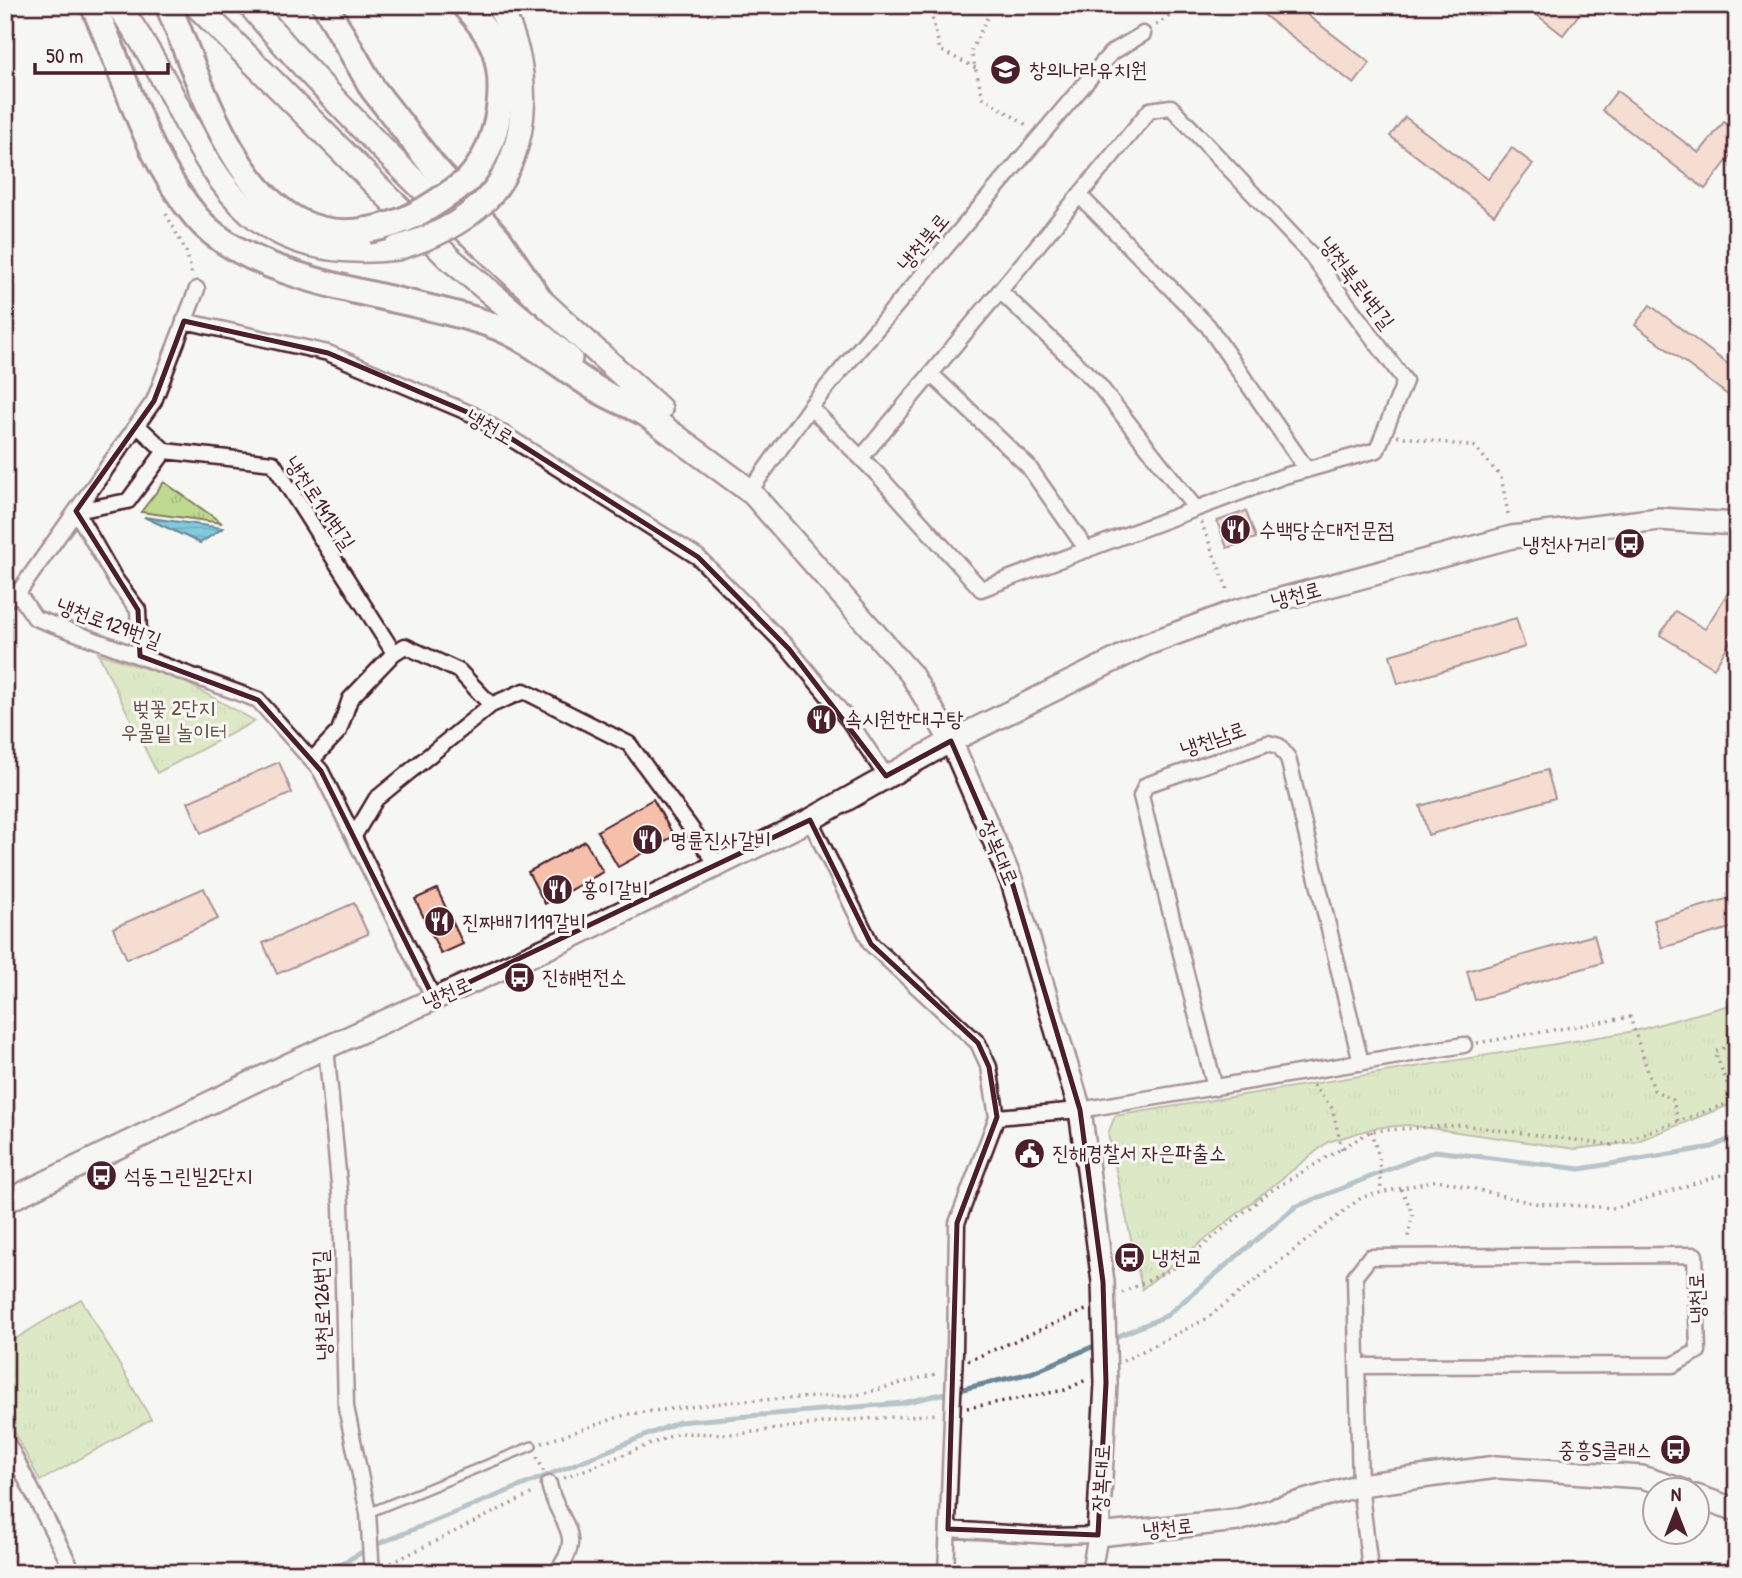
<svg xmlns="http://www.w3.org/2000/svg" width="1742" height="1578" font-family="'Patrick Hand','Poor Story',sans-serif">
<defs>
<pattern id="park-tufts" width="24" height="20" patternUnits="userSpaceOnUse" patternTransform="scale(1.75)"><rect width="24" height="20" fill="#bfd990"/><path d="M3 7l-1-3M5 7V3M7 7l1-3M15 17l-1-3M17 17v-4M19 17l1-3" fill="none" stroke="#a6ba7c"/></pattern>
<pattern id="water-rules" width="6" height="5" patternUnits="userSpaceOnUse" patternTransform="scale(1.75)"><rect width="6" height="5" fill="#80cbdf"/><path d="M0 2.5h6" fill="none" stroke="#70aec0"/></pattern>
</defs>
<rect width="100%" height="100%" fill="#f6f6f2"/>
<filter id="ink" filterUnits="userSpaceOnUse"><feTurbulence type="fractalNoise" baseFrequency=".0143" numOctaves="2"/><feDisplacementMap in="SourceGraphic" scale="14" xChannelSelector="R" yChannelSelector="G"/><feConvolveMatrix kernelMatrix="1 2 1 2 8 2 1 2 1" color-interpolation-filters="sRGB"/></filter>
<g filter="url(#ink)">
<path fill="url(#park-tufts)" stroke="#847c5e" stroke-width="2" d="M164 482 222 523 141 512Z
M98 653 181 680 255 721 157 773Z
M1737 1003V1102L1635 1142 1575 1149 1408 1125 1374 1128 1328 1142 1142 1289 1108 1134 1115 1116 1635 1031Z
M81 1299 151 1419 40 1481 5 1414V1345Z"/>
<path fill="url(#water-rules)" stroke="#6a8697" stroke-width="2" d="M144 517 223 528 200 543Z"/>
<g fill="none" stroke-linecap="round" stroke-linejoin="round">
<path stroke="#6a8697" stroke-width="5" d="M1111 1339 1166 1316 1295 1207 1435 1151 1580 1169 1712 1147 1737 1136
M325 1573 375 1545 679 1422 903 1403 1031 1373 1099 1344"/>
</g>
<path fill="#f6bfaa" stroke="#4a1f2b" stroke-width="2" d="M1251 5H1294L1370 63 1354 84Z
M1524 5H1586L1563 35Z
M1617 91 1699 153 1724 122 1737 132V148L1705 189 1602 110Z
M1405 117 1488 179 1512 148 1533 164 1494 215 1390 136Z
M1650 305 1733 368 1737 362V402L1635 325Z
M1246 511 1256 538 1227 548 1217 521Z
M1731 588 1737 592V631L1714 668 1660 635 1675 611 1705 629Z
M1516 618 1525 647 1398 684 1390 655Z
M279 762 292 793 201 833 188 802Z
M1547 770 1555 798 1428 835 1420 806Z
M653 799 674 836 618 867 597 831Z
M585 841 603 872 545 904 528 872Z
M204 888 218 919 127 959 113 928Z
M437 889 463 944 441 954 415 899Z
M1737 896V926L1662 948 1654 920Z
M354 903 368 934 277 974 263 943Z
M1594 935 1602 963 1475 1000 1467 971Z"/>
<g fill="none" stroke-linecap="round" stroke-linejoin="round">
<defs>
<path id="service" d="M368 1513 532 1446"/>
<path id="minor" d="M1079 195 1208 326 1307 470
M1000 291 1098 384 1196 509
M184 321 328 353 474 415 698 557 789 649 849 721 886 776
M931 374 1028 466 1087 550
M810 407 878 475 981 589 1284 476 1377 450 1405 381 1311 255 1171 107 1150 110 861 458
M137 425 165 451
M165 451 273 463 394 653
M750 491 810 407 1111 53 1143 34
M18 593 35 618 258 700 321 771 434 999
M5 600 18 593 154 401 197 289
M140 656 138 610 115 579 76 511 128 501 165 451
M312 760 339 731 350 699 394 653 405 646 459 671 491 705
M810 820 871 944 978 1043 989 1067 997 1117
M354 836 376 799 491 705 524 691 629 744 718 865
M326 1047 341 1204 346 1407 368 1513 372 1573
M1215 1088 1141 796 1146 785 1268 743 1279 746 1288 758 1361 1063
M955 1352 957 1223 997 1117 1080 1110 1464 1045
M1357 1366 1673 1365 1698 1351 1695 1255 1370 1257 1355 1276 1360 1485 1370 1569 1368 1573
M5 1438 74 1573
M549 1484C557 1524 588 1532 556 1573
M948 1529 1050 1536 1098 1535
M946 1573 952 1418"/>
<path id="tertiary" d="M1091 1573 1098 1535"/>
<path id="secondary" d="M750 491 911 674 951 741 1012 882 1080 1110 1103 1282
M5 1202 294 1062 563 941 810 820 951 741 1145 645 1236 611 1512 537 1659 519 1737 524
M1106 1383 1098 1535 1238 1520 1360 1485 1497 1467 1642 1477 1682 1490
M1696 1496 1737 1510"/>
<path id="primary" d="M117 5C206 120 207 270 397 248
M196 5 449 258 570 359
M250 5C373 151 519 281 660 409
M486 200C534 150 531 60 498 5
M629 402 750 491"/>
<path id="trunk" d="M93 5C127 77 144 156 197 218 256 286 408 295 492 325 531 339 564 370 600 391 614 399 629 405 643 412
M168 5C205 90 246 253 368 230
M325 5 373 89 433 166 498 238 540 300
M464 5C476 18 489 33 495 51 508 92 497 150 467 181"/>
</defs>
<use href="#service" stroke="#4a1f2b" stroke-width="12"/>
<use href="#minor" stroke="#4a1f2b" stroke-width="19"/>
<use href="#tertiary" stroke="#4a1f2b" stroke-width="23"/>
<use href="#secondary" stroke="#4a1f2b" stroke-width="26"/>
<use href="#primary" stroke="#4a1f2b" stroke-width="28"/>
<use href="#trunk" stroke="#4a1f2b" stroke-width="30"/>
<path stroke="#4a1f2b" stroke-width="3.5" stroke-dasharray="2 5" stroke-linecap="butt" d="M67 5 73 15
M929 5 940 50 976 68
M993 5 971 52 983 97 1028 126
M1156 25 1186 5
M166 214 186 251 192 274
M1397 436 1475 447 1501 477 1509 518
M1201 522 1229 593
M1737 1042 1715 1052 1737 1109
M1477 1043 1630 1017 1654 1090 1673 1100 1678 1121
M1313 1085 1332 1108 1342 1149
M1371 1131 1379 1157 1381 1193
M1401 1189 1413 1213 1407 1241
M1122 1293 1178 1266 1269 1192 1371 1131 1462 1125 1612 1145 1737 1100
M968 1361 1086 1310
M1123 1361 1206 1319 1362 1197 1438 1180 1532 1203 1616 1208 1737 1170
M967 1408 1065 1390 1088 1379
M542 1443 628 1414 739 1401 857 1395 939 1373
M537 1457 544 1472
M564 1478 679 1433 739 1434 837 1421 939 1414
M385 1566 535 1492"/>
<use href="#service" stroke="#f6f6f2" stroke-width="7"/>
<use href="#minor" stroke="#f6f6f2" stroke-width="14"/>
<use href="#tertiary" stroke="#f6f6f2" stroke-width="18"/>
<use href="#secondary" stroke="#f6f6f2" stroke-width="21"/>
<use href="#primary" stroke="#f6f6f2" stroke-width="23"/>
<use href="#trunk" stroke="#f6f6f2" stroke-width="24"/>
<defs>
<path id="minor-bridge" d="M952 1418 955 1352"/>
<path id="secondary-bridge" d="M1103 1282 1106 1383"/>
<path id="primary-bridge" d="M397 248C431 238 460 225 486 200"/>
<path id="trunk-bridge" d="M368 230C410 223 433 205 467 181"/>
</defs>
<use href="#minor-bridge" stroke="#4a1f2b" stroke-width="19" stroke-linecap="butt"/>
<use href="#secondary-bridge" stroke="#4a1f2b" stroke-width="26" stroke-linecap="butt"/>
<use href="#primary-bridge" stroke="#4a1f2b" stroke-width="28" stroke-linecap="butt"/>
<use href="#trunk-bridge" stroke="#4a1f2b" stroke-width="30" stroke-linecap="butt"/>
<use href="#minor-bridge" stroke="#f6f6f2" stroke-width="14"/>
<use href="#secondary-bridge" stroke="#f6f6f2" stroke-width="21"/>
<use href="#primary-bridge" stroke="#f6f6f2" stroke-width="23"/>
<use href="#trunk-bridge" stroke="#f6f6f2" stroke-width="24"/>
</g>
</g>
<path d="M0 0H1742V1578H0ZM184 321 328 353 474 415 698 557 789 649 886 776 951 741 1012 882 1080 1110 1103 1282 1106 1383 1098 1535 948 1529 957 1223 997 1117 989 1067 978 1043 871 944 810 820 434 999 321 771 258 700 140 656 138 610 76 511 154 401Z" fill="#f6f6f2" fill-opacity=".55" fill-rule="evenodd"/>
<path fill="none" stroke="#4a1f2b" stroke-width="5" stroke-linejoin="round" d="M184 321 328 353 474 415 698 557 789 649 886 776 951 741 1012 882 1080 1110 1103 1282 1106 1383 1098 1535 948 1529 957 1223 997 1117 989 1067 978 1043 871 944 810 820 434 999 321 771 258 700 140 656 138 610 76 511 154 401Z"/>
<defs>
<symbol id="school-disc" viewBox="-11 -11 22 22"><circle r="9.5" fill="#4a1f2b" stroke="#f6f6f2"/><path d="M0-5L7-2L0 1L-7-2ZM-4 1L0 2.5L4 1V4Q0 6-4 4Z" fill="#fff"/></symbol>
<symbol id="restaurant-disc" viewBox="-11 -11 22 22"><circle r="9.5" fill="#4a1f2b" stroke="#f6f6f2"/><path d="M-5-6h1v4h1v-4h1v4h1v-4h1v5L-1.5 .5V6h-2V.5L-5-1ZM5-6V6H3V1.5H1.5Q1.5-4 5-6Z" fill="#fff"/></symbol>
<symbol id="bus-disc" viewBox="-11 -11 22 22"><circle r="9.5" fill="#4a1f2b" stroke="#f6f6f2"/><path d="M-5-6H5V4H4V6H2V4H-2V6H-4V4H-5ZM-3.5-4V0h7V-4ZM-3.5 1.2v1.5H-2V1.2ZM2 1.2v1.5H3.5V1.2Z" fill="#fff"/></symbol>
<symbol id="civic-disc" viewBox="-11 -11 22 22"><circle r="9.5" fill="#4a1f2b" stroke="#f6f6f2"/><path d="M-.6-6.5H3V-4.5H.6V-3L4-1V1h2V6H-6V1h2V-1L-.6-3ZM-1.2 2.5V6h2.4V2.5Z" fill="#fff"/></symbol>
</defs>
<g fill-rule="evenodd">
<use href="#school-disc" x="988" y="52" width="35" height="35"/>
<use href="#restaurant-disc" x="1218" y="512" width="35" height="35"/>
<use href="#bus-disc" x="1612" y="526" width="35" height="35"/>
<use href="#restaurant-disc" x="804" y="702" width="35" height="35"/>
<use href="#restaurant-disc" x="630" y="822" width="35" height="35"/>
<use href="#restaurant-disc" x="540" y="872" width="35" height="35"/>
<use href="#restaurant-disc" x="422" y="904" width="35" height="35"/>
<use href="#bus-disc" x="502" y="960" width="35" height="35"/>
<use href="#civic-disc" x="1012" y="1136" width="35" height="35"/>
<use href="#bus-disc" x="84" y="1158" width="35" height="35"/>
<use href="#bus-disc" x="1112" y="1240" width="35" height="35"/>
<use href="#bus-disc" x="1658" y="1432" width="35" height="35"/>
</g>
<g text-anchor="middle" stroke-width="6" stroke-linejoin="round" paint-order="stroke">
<g font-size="21" fill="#4a1f2b" stroke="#f6f6f2" text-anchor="start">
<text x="1029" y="77">창의나라유치원</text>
<text x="1259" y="537">수백당순대전문점</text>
<text x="1607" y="551" text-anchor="end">냉천사거리</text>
<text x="845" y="726">속시원한대구탕</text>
<text x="670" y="847">명륜진사갈비</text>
<text x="581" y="896">홍이갈비</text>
<text x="462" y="929">진짜배기119갈비</text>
<text x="542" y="984">진해변전소</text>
<text x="1052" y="1160">진해경찰서 자은파출소</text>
<text x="124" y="1183">석동그린빌2단지</text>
<text x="1152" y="1264">냉천교</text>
<text x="1652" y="1457" text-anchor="end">중흥S클래스</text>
</g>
<g font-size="21" fill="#4a1f2b" stroke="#f6f6f2">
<text transform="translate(923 242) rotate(-50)" y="7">냉천북로</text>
<text transform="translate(1357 283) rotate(53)" y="7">냉천북로4번길</text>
<text transform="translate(490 427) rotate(30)" y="7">냉천로</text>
<text transform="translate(320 503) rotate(56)" y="7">냉천로141번길</text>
<text transform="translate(1296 595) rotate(-15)" y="7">냉천로</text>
<text transform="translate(109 623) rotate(20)" y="7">냉천로129번길</text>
<text transform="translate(1213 739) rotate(-19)" y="7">냉천남로</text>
<text transform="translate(999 853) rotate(67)" y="7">장복대로</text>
<text transform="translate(447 993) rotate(-24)" y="7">냉천로</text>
<text transform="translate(1697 1298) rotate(-92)" y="7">냉천로</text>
<text transform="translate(322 1305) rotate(-92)" y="7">냉천로126번길</text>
<text transform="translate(1101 1478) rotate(-87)" y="7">장복대로</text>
<text transform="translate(1168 1528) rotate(-6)" y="7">냉천로</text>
</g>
<g font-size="21" fill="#674e44" stroke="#f6f6f2">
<text x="174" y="715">벚꽃 2단지<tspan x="174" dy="24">우물밑 놀이터</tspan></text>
</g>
</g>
<rect width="1742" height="1578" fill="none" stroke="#f6f6f2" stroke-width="28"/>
<rect x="14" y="14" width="1714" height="1550" fill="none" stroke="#4a1f2b" stroke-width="2.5" filter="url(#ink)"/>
<g transform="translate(1676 1511)"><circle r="33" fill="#f6f6f2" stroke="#b1a0a2" stroke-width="2"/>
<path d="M0-5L12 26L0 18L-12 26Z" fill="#4a1f2b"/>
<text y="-10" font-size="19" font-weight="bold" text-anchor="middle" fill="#4a1f2b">N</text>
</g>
<path d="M35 63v10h133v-10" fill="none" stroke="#4a1f2b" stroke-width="3.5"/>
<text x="46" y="63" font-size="21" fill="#4a1f2b" stroke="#f6f6f2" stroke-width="5" paint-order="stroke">50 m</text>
</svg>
